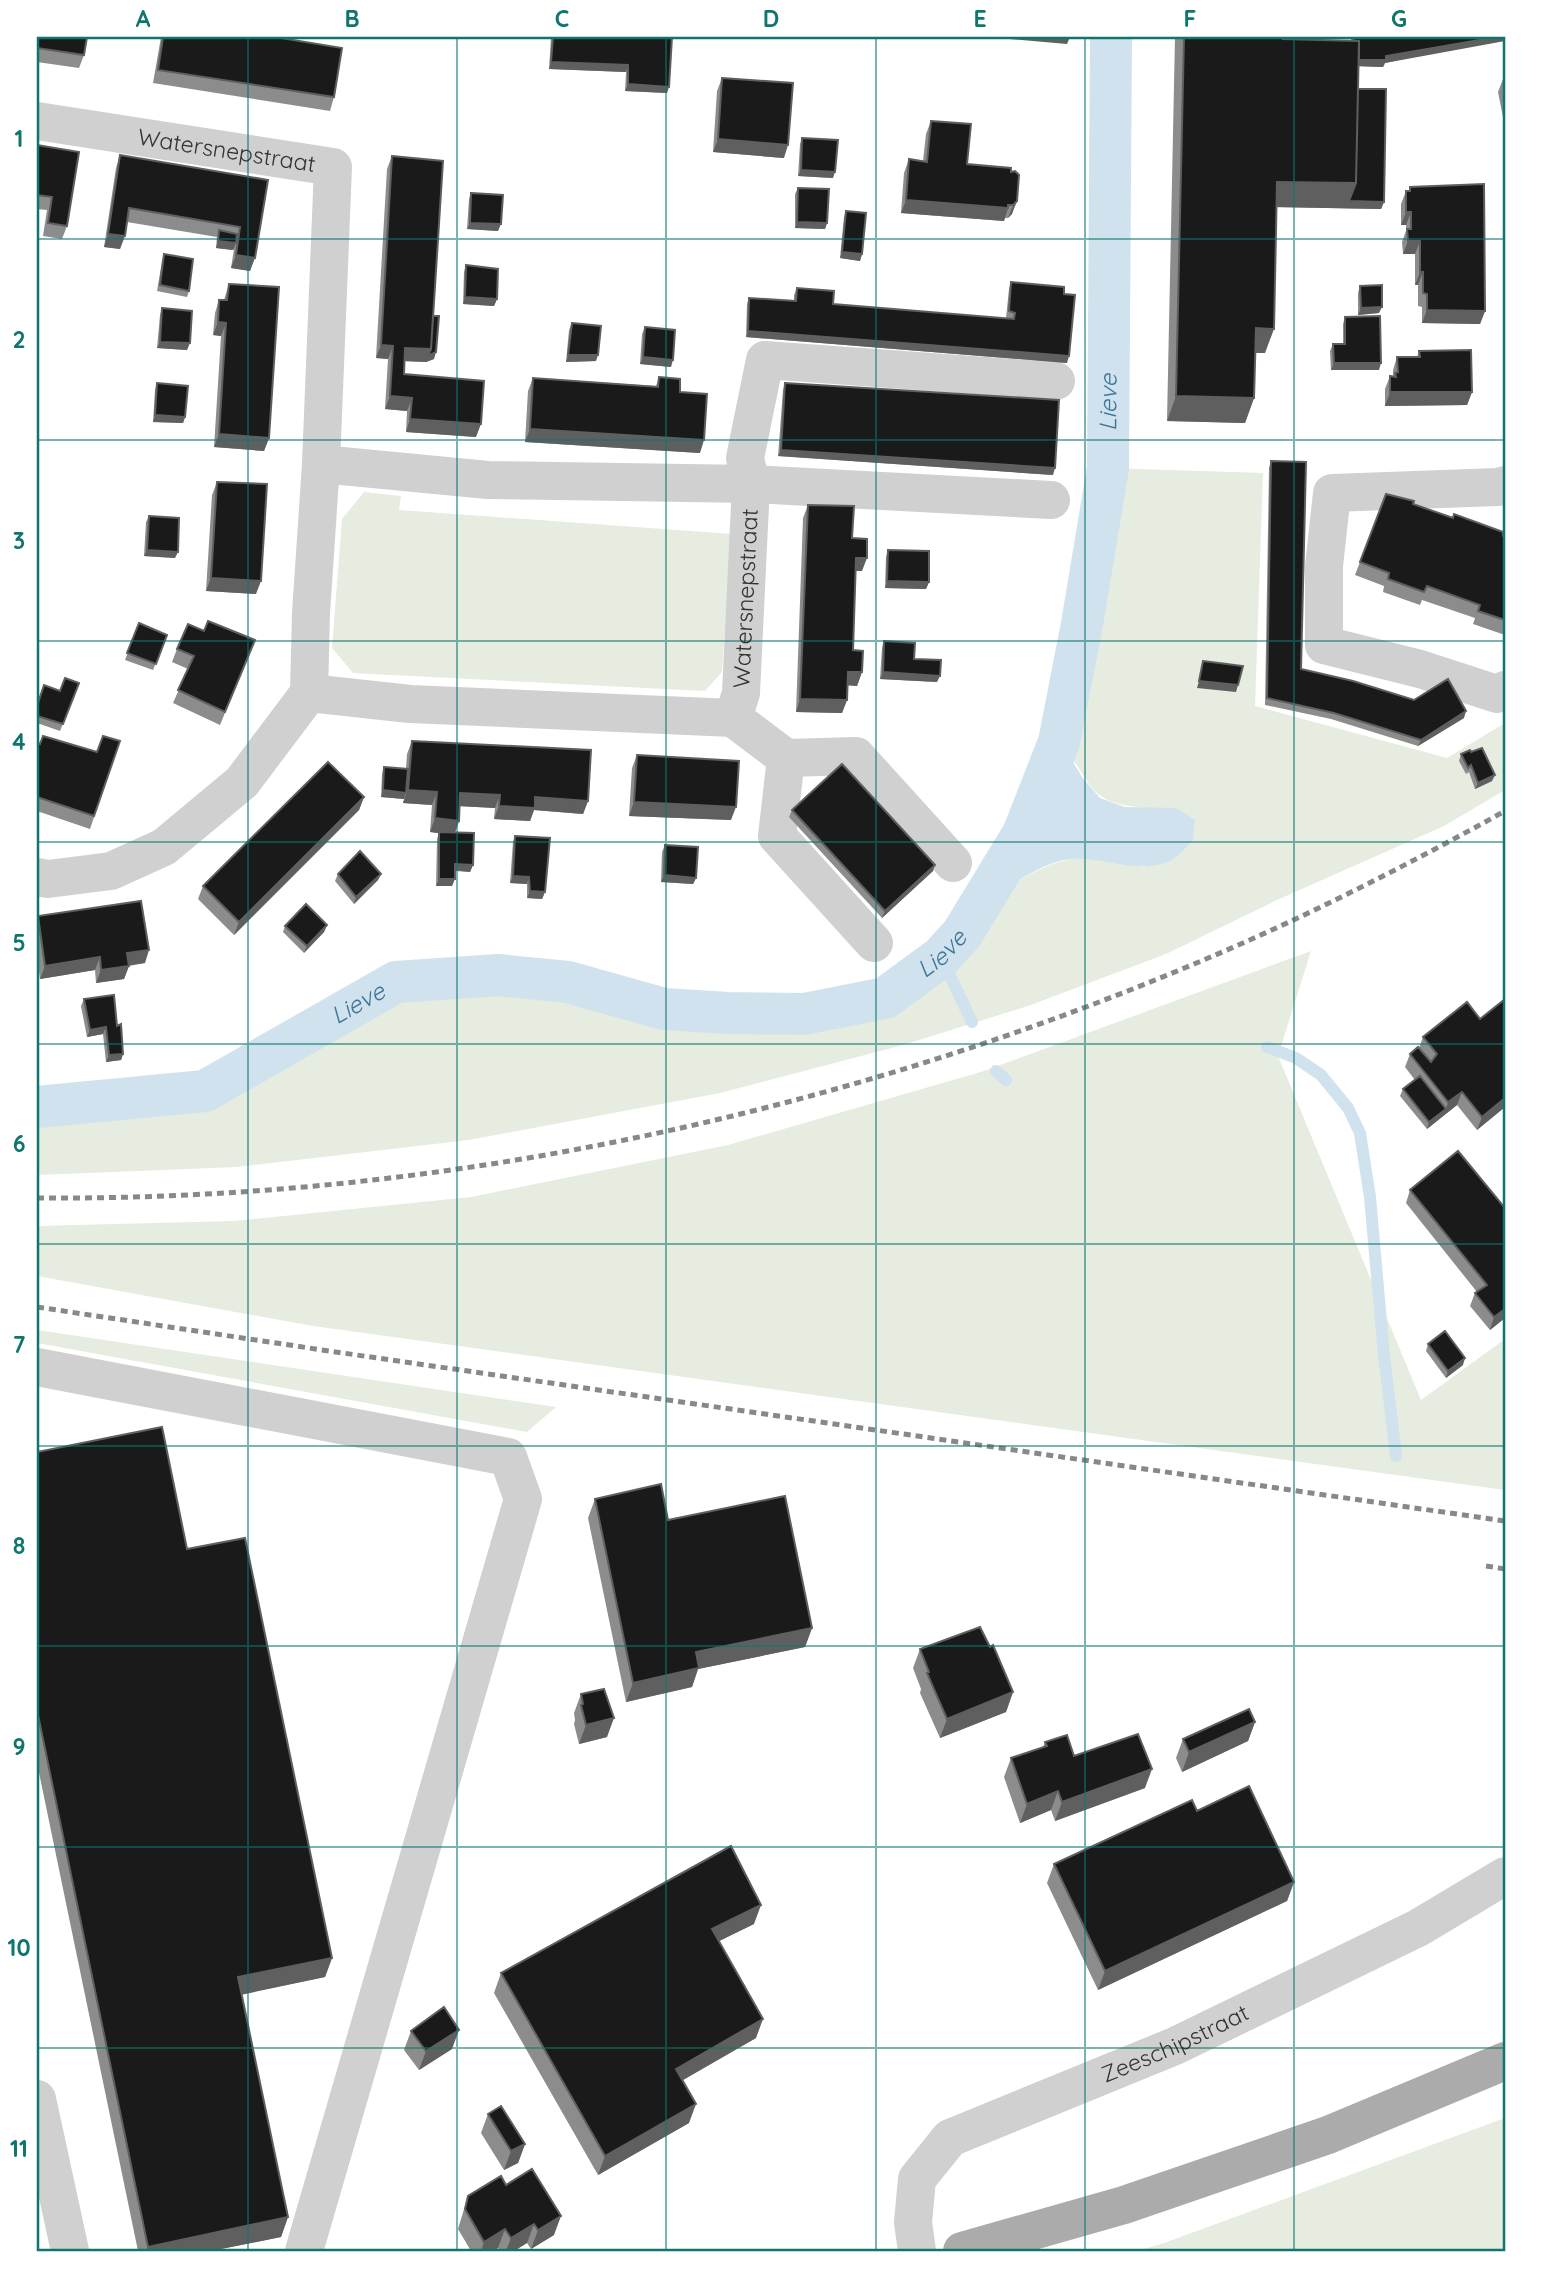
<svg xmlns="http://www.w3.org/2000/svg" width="1542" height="2288" font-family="Quicksand,sans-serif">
<rect width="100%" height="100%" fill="#fff"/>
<path fill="#e6ecdf" d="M1108 468 1263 473 1255 706 1447 758 1505 723V790L1444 826 1277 900 1166 954 1028 1006 903 1045 720 1093 469 1140 237 1167 37 1175V1107L205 1091 396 982 498 975 568 982 664 1009 728 1013 804 1014 884 998 941 957 962 933 995 882 1007 887C1026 877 1046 864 1067 860 1092 855 1120 863 1145 867L1149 808C1083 804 1096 783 1059 742L1082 624Z
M364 492 401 496 399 510 732 534 722 672 705 691 353 673 332 648 342 519Z
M1311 951 1278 1056 1421 1400 1505 1339V1490L313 1326 37 1276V1226L234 1221 471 1197 728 1145 984 1071Z
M37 1330 556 1407 527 1432 37 1343Z
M1505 2118V2251H1137L1164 2243Z"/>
<path fill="#cfe2ee" d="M1059 742 1067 752 1082 777 1100 798 1125 807 1176 808 1195 820 1193 840C1187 846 1180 855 1173 859 1143 877 1104 856 1071 859 1049 861 1026 876 1007 887L995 882 1026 834Z"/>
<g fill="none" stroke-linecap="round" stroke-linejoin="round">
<path stroke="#cfe2ee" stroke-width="12" d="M941 957 972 1022
M1267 1047 1296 1058 1321 1075 1348 1108 1360 1133 1370 1197 1384 1356 1396 1456
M996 1071 1006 1080"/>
<path stroke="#cfe2ee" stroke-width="42" id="s1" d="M37 1107 205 1091 396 982 498 975 568 982 664 1009 728 1013 804 1014 885 998 941 957 962 934 1023 834 1059 742 1082 624 1108 468 1111 37"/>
<g stroke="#d0d0d0" stroke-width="38">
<path id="s2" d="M37 121 333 167 321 464 311 613 309 693 242 782 164 847 111 871 48 879 37 877"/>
<path d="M1505 485 1498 487 1332 493 1324 566V645L1420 669 1497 694 1505 690"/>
<path d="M1051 500 751 484 745 458 765 360 1056 381"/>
<path id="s3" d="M309 693 410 704 733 718 741 693 751 484 488 480 321 464"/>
<path d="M733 718 786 758 777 836 874 943"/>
<path d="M786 758 856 756 953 863"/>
<path d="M37 1367 508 1457 523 1499 304 2251"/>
<path d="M37 2099 70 2251"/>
<path id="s4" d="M917 2251 913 2222 917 2179 950 2138 1175 2046 1418 1928 1505 1876"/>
</g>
<path stroke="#ababab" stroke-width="38" d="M962 2251 1124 2205 1328 2135 1505 2061"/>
<path stroke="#888" stroke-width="5" stroke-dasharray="7 5" stroke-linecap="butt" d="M37 1198C432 1201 830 1117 1194 964 1300 920 1404 867 1505 811
M37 1307 329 1351 1505 1521
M1486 1566 1505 1569"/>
</g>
<path fill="#8c8c8c" d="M37 37 84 55 79 68 37 62Z
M161 37H275L334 97 330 111 153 83Z
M551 37H672L667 93 625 91 626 72 549 69Z
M1175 37H1283V39L1351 41V37H1505L1385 63 1383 67 1359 66 1358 89 1384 202 1381 209 1277 207 1265 353H1255L1254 398 1245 423 1167 421Z
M722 78 784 158 713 152 717 91Z
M1503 79H1505V127L1498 92Z
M931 121 967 164 1011 172 1015 171 1012 214 1008 218H1005L1004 221 901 213 904 173 909 159 923 161 926 134Z
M802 138 833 178 798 176 800 144Z
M37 145 67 226 62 239 43 236 47 210 37 209Z
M120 155 268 180 250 271 231 268 234 249 233 250 216 248 217 237 127 222 120 249 104 247 116 168Z
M392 156 433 316 434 359 426 362 405 361 404 374 476 437 406 432 407 411 385 409 388 359 376 358 387 169Z
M1410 187 1485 311 1480 324 1422 323V307L1418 306V285H1415V254H1403L1402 242 1406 231V225H1401V204L1406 191H1409Z
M798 188 827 223 825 229 795 228V194Z
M471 193 498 231 467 229 469 199Z
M846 211 862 254 860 261 840 258 844 217Z
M164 254 189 291 187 297 157 291 162 261Z
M466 265 497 299 494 306 463 304 464 272Z
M1011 282 1064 294 1067 363 746 337 747 304 749 298 794 301V295L797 288 833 304 1006 318 1009 289Z
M229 284 269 438 264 451 214 447 221 336 213 335 215 313 219 300H224Z
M1360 286 1379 313 1358 315V293Z
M162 308 187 350 157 348 160 315Z
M1345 317 1379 370H1331L1330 351 1333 344H1343V324Z
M572 323 596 361 566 362 569 330Z
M645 327 671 367 640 364 642 334Z
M1419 351 1472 392 1467 405 1385 406V389L1390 376H1393V370L1397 357H1417Z
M659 377 680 392 700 453 525 442 528 391 533 378 656 386Z
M157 383 185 417 183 423 153 422 155 390Z
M785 383 1053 475 778 456 783 390Z
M1271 461 1301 669 1414 700 1464 718 1418 746 1331 719 1265 705 1269 468Z
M217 482 256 594 206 591 212 495Z
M1386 494 1505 537V635L1473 624 1475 618 1422 600 1420 605 1383 592 1384 586 1355 575Z
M808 505 852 538 862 571H856L853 650 862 672 857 686 847 685V700L842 713 796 712 803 518Z
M149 516 175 558 144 556 146 522Z
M888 550 929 582 926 589 885 588 886 557Z
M139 623 167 635 153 670 125 660Z
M204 631 255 640 220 725 173 703 188 669 172 662 177 649Z
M884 641 914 659 937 682 880 679 882 648Z
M79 683 60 731 37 723V706L60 691Z
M120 741 90 829 37 811V742L97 752Z
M412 741 588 801 583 814 534 810 530 821 494 819 495 808 460 806 459 821 455 833 473 865 470 872 455 871 452 886H436L437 839 439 833 430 832 432 805 403 803 404 799 381 797 382 774 384 767 406 769 407 754Z
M1461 754 1492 781 1475 789 1469 772 1466 774 1459 761Z
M637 755 731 820 629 816 632 768Z
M364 797 359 810 234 935 198 899 203 886Z
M792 810 933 871 882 918 789 817Z
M515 836 545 892 542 899 527 898V884L510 883 513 842Z
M665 845 696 878 693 884 661 882 662 852Z
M338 874H381L378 880 354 904 335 881Z
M38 916 145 963 129 966 124 979 96 983 95 970 40 979 37 955Z
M327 925 324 932 304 953 283 932 285 926Z
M84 999 117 1026 123 1054 121 1060 106 1062 103 1034 87 1037 81 1006Z
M1423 1037 1505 1107 1477 1130 1457 1105 1427 1129 1400 1096 1403 1089 1415 1080 1405 1067 1410 1054 1419 1048Z
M1458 1151 1505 1318 1490 1330 1470 1306 1475 1293 1477 1292 1406 1203 1410 1190Z
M1428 1344 1463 1365 1446 1378 1426 1351Z
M37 1452 187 1549 332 1958 325 1977 242 1994 288 2217 281 2237 211 2251H138L37 1763Z
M595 1499 668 1520 812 1628 805 1647 698 1669 692 1687 626 1702 588 1518Z
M920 1649 1013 1692 1006 1712 940 1738 920 1693 921 1689 913 1668Z
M581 1694 607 1737 579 1744 574 1724 575 1720 574 1713Z
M1255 1722 1248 1741 1182 1772 1176 1758 1183 1739Z
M1045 1742 1074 1756 1145 1788 1055 1821 1051 1810 1020 1823 1004 1777 1011 1758 1043 1747Z
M1054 1864 1294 1882 1287 1901 1098 1990 1047 1883Z
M754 1924 719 1941 756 2038 683 2080 689 2123 598 2175 494 1993 501 1973Z
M411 2031 452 2049 419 2070 404 2050Z
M488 2114 525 2144 518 2163 504 2170 481 2133Z
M506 2185 554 2235 531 2249 527 2243 514 2251H500L498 2248 493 2251H471L458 2229 468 2196Z"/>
<path fill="#5f5f5f" d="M999 37H1070L1067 44 998 38Z
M1497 37H1505V41L1385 63 1383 67 1350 66 1353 60 1386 56Z
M551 62 628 65 626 72 549 69Z
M628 84 669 87 667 93 625 91Z
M718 139 788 145 784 158 713 152Z
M801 170 835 172 833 178 798 176Z
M1277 182 1356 183 1384 202 1381 209 1268 207Z
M906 200 1008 208 1004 221 901 213Z
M1017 201 1012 214 1008 218 1013 205Z
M1406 212H1411L1406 225H1401Z
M797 222 827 223 825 229 795 228Z
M470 223 501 224 498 231 467 229Z
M108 234 125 236 120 249 104 247Z
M218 241 236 243 233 250 216 248Z
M1408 241H1420L1415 254H1403Z
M842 252 862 254 860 261 840 258Z
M236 255 255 258 250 271 231 268Z
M1420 272H1423L1418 285H1415Z
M465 297 497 299 494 306 463 304Z
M1382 307 1379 313 1358 315 1361 308Z
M1427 310 1485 311 1480 324 1422 323Z
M218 322 226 323 221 336 213 335Z
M1256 328 1274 329 1265 353H1247Z
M748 331 1069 356 1067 363 746 337Z
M160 342 190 343 187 350 157 348Z
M381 345 393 346 388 359 376 358Z
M405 348 431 349 436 352 434 359 426 362 401 361Z
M568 355H598L596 361 566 362Z
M643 357 673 360 671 367 640 364Z
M1334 363H1381L1379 370H1331Z
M1390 392H1472L1467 405 1385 406Z
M390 396 412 398 407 411 385 409Z
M1176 396 1254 398 1245 423 1167 421Z
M155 415 185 417 183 423 153 422Z
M410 419 481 424 476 437 406 432Z
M530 429 704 440 700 453 525 442Z
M219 434 269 438 264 451 214 447Z
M781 450 1055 468 1053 475 778 456Z
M147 550 178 552 175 558 144 556Z
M856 558H867L862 571H852Z
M211 578 261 581 256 594 206 591Z
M887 581 929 582 926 589 885 588Z
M848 672H862L857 686 843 685Z
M883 672 940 676 937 682 880 679Z
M1199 681 1238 685 1236 692 1197 688Z
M800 699 847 700 842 713 796 712Z
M1466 711 1464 718 1418 746 1421 740Z
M1495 775 1492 781 1475 789 1478 783Z
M383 790 406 793 404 799 381 797Z
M408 790 437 792 432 805 403 803Z
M460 793 500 795 495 808 456 806Z
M364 797 359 810 234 935 239 922Z
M535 797 588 801 583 814 534 810 530 821 494 819 499 806Z
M634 802 736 807 731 820 629 816Z
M435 818 459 821 454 835 430 832Z
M455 864 473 865 470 872 453 870Z
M935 865 933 871 882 918 885 911Z
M381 874 378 880 354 904 356 897Z
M664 875 696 878 693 884 661 882Z
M513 876 529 877 527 884 510 883Z
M439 879H455L452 886H436Z
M530 891 545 892 542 899 527 898Z
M327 925 324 932 304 953 307 946Z
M149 950 145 963 123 966 127 953Z
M100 957 95 970 40 979 45 966Z
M129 966 124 979 96 983 101 970Z
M106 1027 103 1034 87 1037 90 1030Z
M123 1054 121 1060 106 1062 109 1055Z
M1462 1092 1457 1105 1427 1129 1429 1122 1446 1109 1448 1102Z
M1505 1098V1107L1477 1130 1482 1117Z
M1505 1309V1318L1490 1330 1494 1317Z
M1465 1358 1463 1365 1446 1378 1448 1371Z
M812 1628 805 1647 698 1669 692 1687 626 1702 633 1683 696 1652Z
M1013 1692 1006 1712 940 1738 947 1719Z
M614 1718 607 1737 579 1744 586 1725Z
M1255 1722 1248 1741 1182 1772 1189 1752Z
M1152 1769 1145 1788 1055 1821 1062 1802Z
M1058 1791 1051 1810 1020 1823 1027 1804Z
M1294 1882 1287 1901 1098 1990 1105 1971Z
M761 1905 754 1924 705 1948 712 1929Z
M332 1958 325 1977 231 1997 238 1977Z
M763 2019 756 2038 669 2088 676 2069Z
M459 2030 452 2049 419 2070 426 2051Z
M696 2104 689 2123 598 2175 605 2156Z
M525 2144 518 2163 504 2170 511 2151Z
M561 2216 554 2235 531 2249 538 2230Z
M288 2217 281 2237 211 2251H146L148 2247Z
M534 2224 527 2243 514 2251H506L511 2238Z
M505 2229 498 2248 493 2251H481L484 2242Z"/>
<path fill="#1a1a1a" stroke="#5f5f5f" stroke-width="2" d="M37 37H87L84 55 37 48Z
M163 37H275L342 48 334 97 158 70Z
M553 37H672L669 87 628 84V65L551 62Z
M1184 37H1283V39L1359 41 1356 183 1277 182 1274 329 1256 328 1254 398 1176 396Z
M1354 37H1497L1386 56V60H1359V41H1353Z
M722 78 793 83 788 145 718 139Z
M1358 89H1386L1384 202 1349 201 1356 183Z
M931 121 971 124 967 164 1011 168V172L1015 171 1019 175 1017 201 1013 205H1008V208L906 200 909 159 927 162Z
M802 138 838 140 835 172 801 170Z
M37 145 79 152 67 226 48 223 52 197 37 195Z
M120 155 268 180 255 258 236 255 240 227 129 208 125 236 108 234Z
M392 156 443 161 431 349 405 348 404 374 484 381 481 424 410 419 412 398 390 396 393 346 381 345Z
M1484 184 1485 311 1427 310V294L1423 293V272H1420V241H1408L1407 229H1411V212H1406V191H1410V187Z
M798 188 829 189 827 223 797 222Z
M471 193 503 195 501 224 470 223Z
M846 211 866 213 862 254 842 252Z
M219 230 237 234 236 243 218 241Z
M164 254 193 259 189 291 160 285Z
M466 265 498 269 497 299 465 297Z
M1011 282 1064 287V294L1075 295 1069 356 748 331 749 298 796 301 797 288 834 291 833 304 1014 319 1015 313 1009 311Z
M229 284 279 287 269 438 219 434 226 323 218 322 219 300H227Z
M1382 285V307L1361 308 1360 286Z
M162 308 192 311 190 343 160 342Z
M433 316H439L436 352 428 356 431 349Z
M1380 316 1381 363H1334L1333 344H1345V317Z
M572 323 601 326 598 355H568Z
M645 327 675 330 673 360 643 357Z
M1471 350 1472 392H1390V376L1396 377 1395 373 1398 372 1397 357H1420L1419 351Z
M659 377 680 379V392L707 394 704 440 530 429 533 378 658 387Z
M157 383 188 386 185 417 155 415Z
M785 383 1059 400 1055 468 781 450Z
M1271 461 1306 462 1301 669 1353 681 1414 700 1448 679 1466 711 1421 740 1334 713 1267 698Z
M217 482 267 484 261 581 211 578Z
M1386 494 1414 501 1413 504 1453 518 1454 514 1503 532V536L1505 537V620L1478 611 1480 605 1427 586 1424 592 1388 579 1389 573 1360 562Z
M808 505 854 506 852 538 867 539V558H856L853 650 863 651 862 672H848L847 700 800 699Z
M149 516 179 518 178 552 147 550Z
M888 550 929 551V582L887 581Z
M208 621 255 640 225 712 178 690 194 656 177 649 188 624 204 631Z
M139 623 167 635 156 664 127 653Z
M884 641 915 643 914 659 941 660 940 676 883 672Z
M1203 661 1243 666 1238 685 1199 681Z
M65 678 79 683 63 724 37 716V706L44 685 60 691Z
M43 736 97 752 103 736 120 741 94 816 37 797V742L40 744Z
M412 741 591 750 588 801 535 797V808L499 806 500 795 460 793 459 821 435 818 437 792 408 790Z
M1482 748 1495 775 1478 783 1471 765 1468 768 1461 754 1470 750 1471 752Z
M637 755 739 761 736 807 634 802Z
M328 762 364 797 239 922 203 886Z
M842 764 935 865 885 911 792 810Z
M384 767 408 769 406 793 383 790Z
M439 832 474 833 473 865 455 864V879H439Z
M515 836 550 838 545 892 530 891 529 877 513 876Z
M665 845 698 847 696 878 664 875Z
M360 851 381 874 356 897 338 874Z
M141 901 149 950 127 953 129 966 101 970 100 957 45 966 38 916Z
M306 904 327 925 307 946 285 926Z
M114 995 117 1026 121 1024 123 1054 109 1055 106 1027 90 1030 84 999Z
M1505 999V1098L1482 1117 1462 1092 1448 1102 1410 1054 1418 1047 1431 1062 1437 1054 1423 1037 1467 1002 1480 1019Z
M1420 1076 1446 1109 1429 1122 1403 1089Z
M1458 1151 1505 1208V1309L1494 1317 1475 1293 1487 1285 1410 1190Z
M1445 1331 1465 1358 1448 1371 1428 1344Z
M162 1427 187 1549 245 1538 332 1958 238 1977 288 2217 148 2247 37 1710V1452Z
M661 1484 668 1520 785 1496 812 1628 696 1652 699 1668 633 1683 595 1499Z
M980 1627 990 1647 993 1645 1013 1692 947 1719 927 1673 929 1672 920 1649Z
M604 1689 614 1718 586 1725 581 1705 583 1704 581 1694Z
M1249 1709 1255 1722 1189 1752 1183 1739Z
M1138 1734 1152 1769 1062 1802 1058 1791 1027 1804 1011 1758 1047 1746 1045 1742 1067 1735 1074 1756Z
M1249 1786 1294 1882 1105 1971 1054 1864 1192 1800 1197 1811Z
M731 1846 761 1905 712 1929 763 2019 676 2069 696 2104 605 2156 501 1973Z
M444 2007 459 2030 426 2051 411 2031Z
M501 2106 525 2144 511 2151 488 2114Z
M532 2169 561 2216 538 2230 534 2224 511 2238 505 2229 484 2242 465 2209 468 2196 501 2176 506 2185Z"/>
<path fill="none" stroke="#0f766e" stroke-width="2" stroke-opacity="0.55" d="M248 37V2251M457 37V2251M666 37V2251M876 37V2251M1085 37V2251M1294 37V2251M37 239H1505M37 440H1505M37 641H1505M37 842H1505M37 1044H1505M37 1244H1505M37 1446H1505M37 1646H1505M37 1847H1505M37 2048H1505"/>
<g text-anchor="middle" stroke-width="7" stroke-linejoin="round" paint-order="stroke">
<g font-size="23" fill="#333" stroke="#fff">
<text dy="8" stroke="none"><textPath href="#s2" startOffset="192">Watersnepstraat</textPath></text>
<text dy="8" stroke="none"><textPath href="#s3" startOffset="546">Watersnepstraat</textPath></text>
<text dy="8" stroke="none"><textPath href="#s4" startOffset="369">Zeeschipstraat</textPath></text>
</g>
<g font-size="24" font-style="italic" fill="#3f7597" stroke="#fff">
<text dy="8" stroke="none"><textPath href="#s1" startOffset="1544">Lieve</textPath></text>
<text dy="8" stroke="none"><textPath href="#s1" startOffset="956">Lieve</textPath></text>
<text dy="8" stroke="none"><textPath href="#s1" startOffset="345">Lieve</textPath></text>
</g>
</g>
<rect width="1542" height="2288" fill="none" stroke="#ffffff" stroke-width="77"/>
<rect x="38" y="38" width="1466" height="2212" fill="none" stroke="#0f766e" stroke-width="2.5"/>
<g font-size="23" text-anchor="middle" font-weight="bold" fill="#0f766e">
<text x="143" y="27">A</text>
<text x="352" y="27">B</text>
<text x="562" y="27">C</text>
<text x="771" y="27">D</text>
<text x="980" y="27">E</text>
<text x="1190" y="27">F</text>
<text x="1399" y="27">G</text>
<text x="19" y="147">1</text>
<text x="19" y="348">2</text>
<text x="19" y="549">3</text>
<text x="19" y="750">4</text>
<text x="19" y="951">5</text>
<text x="19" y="1152">6</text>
<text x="19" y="1353">7</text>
<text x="19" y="1554">8</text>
<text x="19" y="1755">9</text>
<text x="19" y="1956">10</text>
<text x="19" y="2157">11</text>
</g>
</svg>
